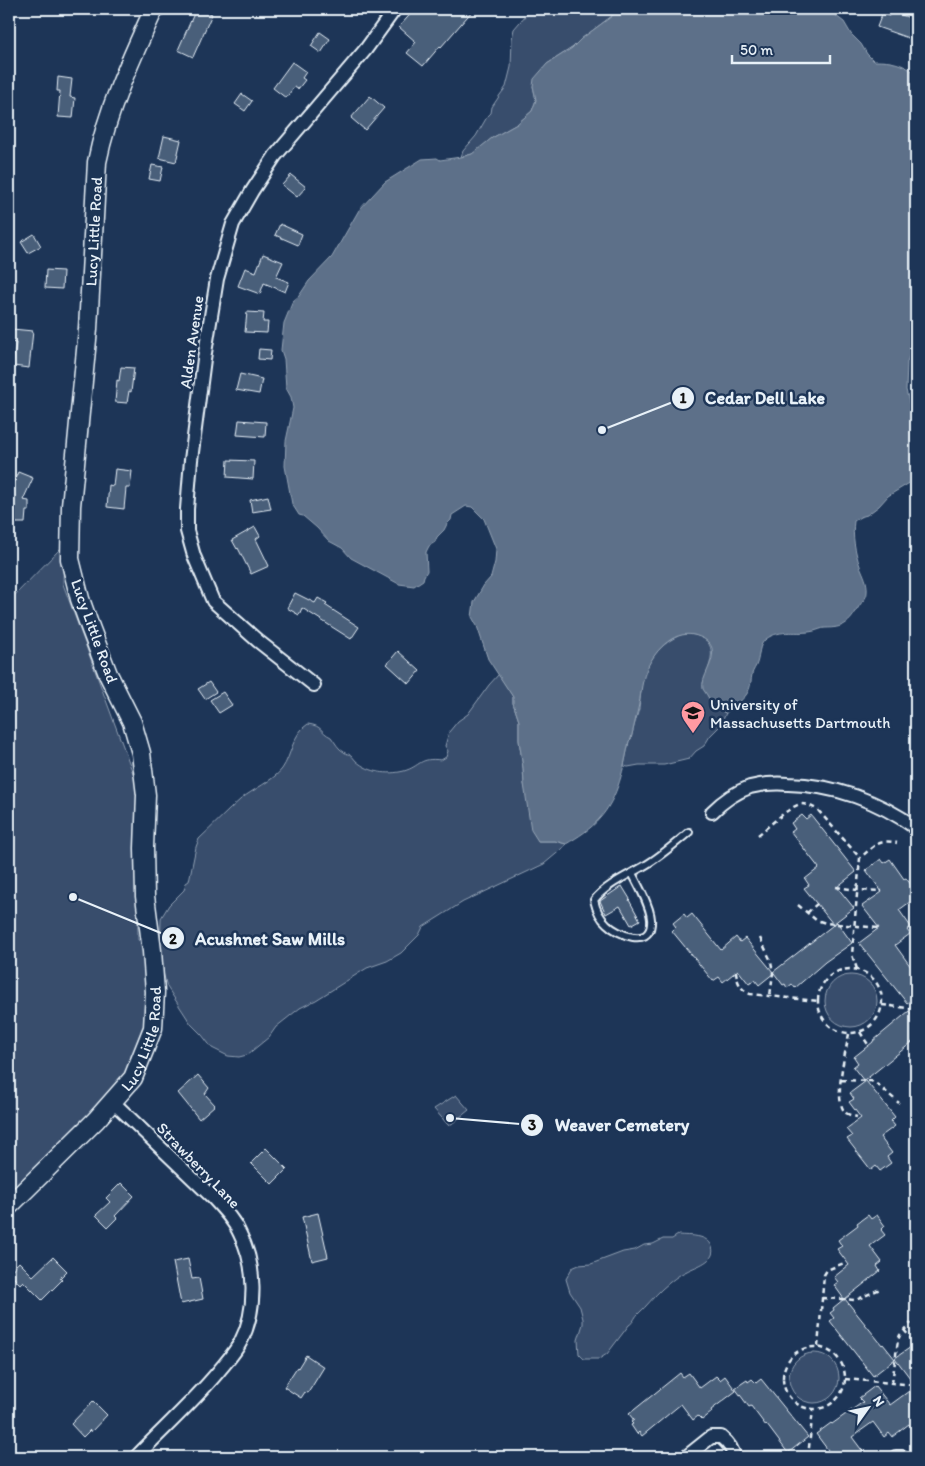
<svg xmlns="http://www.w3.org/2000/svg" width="925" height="1466" font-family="Itim,sans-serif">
<rect width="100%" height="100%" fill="#1d3557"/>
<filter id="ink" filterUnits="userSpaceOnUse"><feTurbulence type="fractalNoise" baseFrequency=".02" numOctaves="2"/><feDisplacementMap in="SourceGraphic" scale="10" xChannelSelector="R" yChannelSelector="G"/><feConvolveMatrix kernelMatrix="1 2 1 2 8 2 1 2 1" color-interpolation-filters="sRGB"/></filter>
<g filter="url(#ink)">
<path fill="#374d6c" stroke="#909fb2" d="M531 9H615L612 16 581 39 572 48 547 64 533 86 536 100 532 111 517 124 492 138 478 150 472 154 461 157 463 151 476 136 487 117 491 113 492 107 500 95 506 87 511 67 512 39 514 29Z
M64 545 63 584 137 784 138 940 142 942 145 949 143 957 144 969 149 982 154 1008 134 1070 9 1197V601Z
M687 633C692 635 698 635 703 638 719 648 708 669 703 683L713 707 726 713 720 726 710 736 704 746 696 751 689 759 664 765H639L628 767 624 766 629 741 631 739C633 729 636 719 639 709 640 700 641 691 642 682 647 659 664 639 687 633Z
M499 674 513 697V703L519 721V740L523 768 524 784 538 841H555L566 844 562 849 544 864 463 902 423 927 419 935 401 953 387 961 367 968 316 1000 300 1008 276 1027 269 1037 247 1055 239 1057 228 1056 212 1048 202 1035 191 1024 167 987 160 961 161 918 169 905 184 890 186 883 189 881 196 847 199 839C213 826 227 811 241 799 252 790 274 780 282 769 292 755 292 734 308 724 323 726 320 732 331 737 335 742 338 749 344 752 346 754 349 754 351 755 353 757 354 759 356 761 370 773 388 775 404 771 421 766 419 757 441 760L446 757 448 751 445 746 449 732 458 721 468 714 489 685Z
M825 1001a26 26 0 1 1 52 0a26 26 0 1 1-52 0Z
M456 1095 469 1110 449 1126 434 1109Z
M678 1235C689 1236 708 1234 712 1247 717 1261 696 1266 687 1271 678 1275 670 1282 662 1289 654 1296 647 1306 638 1314 634 1318 634 1322 629 1325L607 1354 599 1359H584L579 1354 578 1340 583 1324V1319L580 1307 570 1292 566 1279 572 1268 579 1265 591 1264 623 1252 635 1250 644 1245 653 1244 663 1239H672Z
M789 1378a25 25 0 1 1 50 0a25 25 0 1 1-50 0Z"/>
<path fill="#5d7089" stroke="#95a4b5" d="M615 9H832L836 16 844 22 851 34 861 44 867 54 874 61C893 61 900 63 916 73V323L914 345 907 362 906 390 911 410 916 418V479L888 496 879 506 867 515 860 517 854 521C852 536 855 552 860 566 863 574 868 582 867 592 867 599 861 602 858 608 849 624 843 628 825 628 822 628 818 630 814 631 798 635 781 628 766 639 758 645 760 655 757 663 756 667 753 670 752 674 751 680 751 686 748 692 744 700 732 707 726 713 715 708 713 706 707 695 706 693 704 691 703 689 700 678 716 661 712 648 709 640 701 637 694 635 672 630 653 653 646 671 641 683 641 697 638 709 636 719 633 729 631 739L629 741C624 767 618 798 600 818 591 829 578 837 566 844L555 841H538L531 830 524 784 523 768 519 740V721L513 703V697L488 659 477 626 472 617 474 602 484 585 491 577 495 562 496 549 484 519 472 507 466 506 452 515 451 520 447 524 444 530 437 537 435 542 429 546 426 552 427 571 424 576 423 580 414 586 399 584 351 558 342 548 329 541 317 528 303 516 299 515 292 504 285 466 286 441 293 408 291 397 286 388 284 359 281 350 284 323 293 301 299 296 309 281 332 257 359 210 385 182 422 159 437 158 440 160 461 157 472 154 492 138 517 124 532 111 536 100 533 86 534 79 547 64 572 48 581 39 612 16Z"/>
<path fill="#495e7a" stroke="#e8f1f8" d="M196 9H200L212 14 193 57 178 50Z
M415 9H474L441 47 440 46 423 66 407 53 416 42 399 27Z
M890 11 916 20V35L914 40 877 27 882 14 889 16Z
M320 32 330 39 321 53 311 46Z
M292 62 306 72 302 78 305 80 298 89 294 87 286 98 273 88Z
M58 77 72 79 70 97 75 98 73 118 58 117 60 91H57Z
M242 94 252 101 245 111 235 104Z
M370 96 384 108 365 130 351 118Z
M164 136 181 140 176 162 159 158Z
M152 165 163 167 160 181 149 179Z
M291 175 306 187 297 197 282 185Z
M280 224 302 234 298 245 275 235Z
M34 234 41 246 28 253 21 242Z
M263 254 283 262 276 277 289 282 285 292 264 283 260 294 238 286 245 268 256 272Z
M46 270 63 271 62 289 45 288Z
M247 312 264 313 263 322H268L267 333 245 332Z
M12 329 33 331 29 368 13 366 16 343 11 342Z
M259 349 271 350 270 360 258 359Z
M121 367 134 368 131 392 129 391 127 403 115 402 117 380 119 381Z
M240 374 262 379 259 394 236 390Z
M239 420 266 422 265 437 237 435Z
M228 460 254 461 253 479 227 477Z
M115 469 132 471 130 488H126L124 509 107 507 109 485 113 486Z
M18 472 33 478 23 500 29 501V511H26L25 523H9V492Z
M268 496 271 509 252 512 250 500Z
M255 527 260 536 256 539 269 566 251 574 238 548 237 549 232 540Z
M295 593 315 603 318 598 327 603 325 605 359 627 351 639 302 608 299 615 287 608Z
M398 651 420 671 409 684 387 664Z
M209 682 216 692 205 699 198 689Z
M223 692 232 705 219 713 210 700Z
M802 815 806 819 811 815 856 872 837 887 854 908 833 924 804 888 809 885 805 879 819 868 791 832 795 829 791 823Z
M881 859 884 863 890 859 904 879 906 878 915 890 910 893 914 899 899 910 911 927 907 930 910 934 895 945 911 967 916 963V997L907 1003 859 943 879 928 862 906 882 892 866 870Z
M622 886 630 899 629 900 640 920 631 925 620 906 606 914 600 901Z
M684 914 687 918 692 914 721 950 736 937 740 942 745 938 773 972 837 922 852 943 825 962 795 988 792 984 787 988 785 984 783 985 774 973 759 985 755 980 749 984 738 970 723 982 719 977 713 981 672 931 676 927 673 923Z
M909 1011 916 1021V1039L864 1081 853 1067 858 1063 854 1057 873 1042V1041Z
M198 1075 209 1088 205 1094 215 1105 199 1119 178 1093Z
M866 1081 895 1117 891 1121 895 1126 880 1137 892 1153 887 1157 891 1163 880 1171 876 1166 871 1170 847 1139 852 1136 846 1129 861 1118 849 1102 854 1099 850 1093Z
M266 1148 287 1169 272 1184 251 1163Z
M121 1183 134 1196 115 1216 117 1218 108 1227 96 1215 110 1202 106 1198Z
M318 1213 328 1257 312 1261 302 1217Z
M868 1215 871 1219 877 1215 885 1226 881 1230 885 1235 870 1246 882 1262 877 1266 880 1271 845 1299 882 1345 883 1344 895 1359 873 1376 830 1321 834 1318 830 1313 834 1310 833 1308 844 1299 834 1285 838 1282 834 1277 849 1265 837 1249 842 1246 838 1240 858 1225 857 1223Z
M53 1257 67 1271 60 1278 62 1280 42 1300 23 1281 20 1284 9 1273 19 1262 33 1276Z
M188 1259 192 1279 199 1278 203 1299 181 1304 173 1262Z
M911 1347 916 1353V1434L909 1424 892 1437 889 1433 884 1437 873 1422 852 1437 867 1457H833L816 1434 831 1423 832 1424 863 1402 859 1398 875 1386 890 1405 916 1386 895 1358Z
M306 1355 324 1367 308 1393 305 1392 301 1398 284 1387 297 1367 298 1368Z
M680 1373 683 1377 689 1373 700 1388 716 1376 720 1380 725 1376 736 1391 711 1410 712 1412 702 1420 698 1416 693 1420 681 1404 642 1436 639 1432 637 1434 631 1425 633 1424 631 1422 634 1420 629 1414Z
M752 1379 756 1383 761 1379 808 1437 788 1453 767 1425 766 1426 751 1406 749 1407 735 1388 747 1380 748 1382Z
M93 1401 107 1415 91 1432 90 1430 83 1437 71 1424Z"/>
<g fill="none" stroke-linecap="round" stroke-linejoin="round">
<defs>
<path id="lane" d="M632 873C638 885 653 910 651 924 649 948 617 934 607 924 600 918 596 909 594 900 608 883 630 875 649 863 663 854 676 843 689 832"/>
<path id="street" d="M314 685 258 641 213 601 194 556 187 531V509L191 460 204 359 217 279 233 224 252 191 275 156 366 49 395 9
M712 812C722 802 736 792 750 787 762 784 775 783 788 784 834 785 879 801 916 828
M112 1101 213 1198C223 1209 234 1220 240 1234 256 1265 257 1310 241 1341 235 1353 226 1362 218 1372 193 1402 163 1429 136 1457
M686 1457 711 1437H721C727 1442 733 1449 734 1457
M896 1457H902"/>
<g id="secondary">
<path id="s1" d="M9 1206 96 1120 133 1078 153 1028 155 992 152 951 145 896 144 848 146 795 141 753 132 722 108 674 90 627 80 599 70 559 71 506 88 329 97 162C108 108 131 59 154 9"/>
</g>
</defs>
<use href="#lane" stroke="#e8f1f8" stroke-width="10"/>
<use href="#street" stroke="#e8f1f8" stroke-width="16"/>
<use href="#secondary" stroke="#e8f1f8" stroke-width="21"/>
<path stroke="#e8f1f8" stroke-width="2.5" stroke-dasharray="5 4" stroke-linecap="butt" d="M758 835C767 828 791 805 801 804 807 804 812 807 817 809L860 858
M836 887 857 890 882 891
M798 905 816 920 826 923 879 928
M807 913 818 903
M760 938 771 961 773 973 770 996
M818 1001a32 32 0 1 1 64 0a32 32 0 1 1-64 0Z
M857 969 852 955 860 858C873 847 879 838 897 843
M736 971C737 982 740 989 750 994L818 1001
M882 1005 916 1009
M860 1032 869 1046
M849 1034C846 1050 832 1102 846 1113 849 1115 854 1116 857 1117
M841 1080 871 1081 878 1085 899 1103
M822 1298 856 1300 882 1288
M904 1330 915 1343
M818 1347 824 1275 827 1270 844 1263
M783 1378a31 31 0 1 1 62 0a31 31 0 1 1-62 0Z
M845 1379 916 1385
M892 1383 898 1340 900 1335 911 1323
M808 1457 813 1409"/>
<use href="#lane" stroke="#1d3557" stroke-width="6"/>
<use href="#street" stroke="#1d3557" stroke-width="12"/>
<use href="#secondary" stroke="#1d3557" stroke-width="18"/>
</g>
</g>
<defs>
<symbol id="university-pin" viewBox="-11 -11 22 30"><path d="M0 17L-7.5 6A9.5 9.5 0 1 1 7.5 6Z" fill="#ff9aa2" stroke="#1d3557"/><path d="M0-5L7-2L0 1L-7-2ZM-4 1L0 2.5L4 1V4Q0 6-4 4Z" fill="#111"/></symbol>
</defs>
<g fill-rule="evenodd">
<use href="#university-pin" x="679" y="699" width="28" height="38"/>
</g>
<g text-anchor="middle" stroke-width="5" stroke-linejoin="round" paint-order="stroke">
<g font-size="16" fill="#e8f1f8" stroke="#1d3557">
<text dy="6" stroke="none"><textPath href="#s1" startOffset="1044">Lucy Little Road</textPath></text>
<text transform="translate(191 342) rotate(-82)" y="6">Alden Avenue</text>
<text transform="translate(95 631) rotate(70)" y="6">Lucy Little Road</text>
<text dy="6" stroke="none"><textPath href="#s1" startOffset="219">Lucy Little Road</textPath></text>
<text transform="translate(199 1165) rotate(46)" y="6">Strawberry Lane</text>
</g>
<g font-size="16" fill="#e8f1f8" stroke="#1d3557" text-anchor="start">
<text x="710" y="710">University of<tspan x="710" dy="18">Massachusetts Dartmouth</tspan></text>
</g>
</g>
<path fill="none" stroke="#e8f1f8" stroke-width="2" d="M602 430L683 398M73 897L173 938M450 1118L532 1125"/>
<g fill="#e8f1f8" stroke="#1d3557" stroke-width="2">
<circle cx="602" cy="430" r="5"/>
<circle cx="73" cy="897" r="5"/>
<circle cx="450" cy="1118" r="5"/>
<circle cx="683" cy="398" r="12"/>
<circle cx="173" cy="938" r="12"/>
<circle cx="532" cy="1125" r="12"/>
</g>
<g font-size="15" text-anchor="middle" font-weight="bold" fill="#111">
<text x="683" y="403">1</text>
<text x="173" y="944">2</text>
<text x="532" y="1130">3</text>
</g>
<g font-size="18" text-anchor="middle" font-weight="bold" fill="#e8f1f8" stroke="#1d3557" stroke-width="5" stroke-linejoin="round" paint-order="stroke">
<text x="765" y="404">Cedar Dell Lake</text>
<text x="270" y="945">Acushnet Saw Mills</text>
<text x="622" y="1131">Weaver Cemetery</text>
</g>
<rect width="925" height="1466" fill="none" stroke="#1d3557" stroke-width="30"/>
<rect x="15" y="15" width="895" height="1436" fill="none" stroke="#e8f1f8" stroke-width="2" filter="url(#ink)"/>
<g transform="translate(868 1408) rotate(57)" stroke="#1d3557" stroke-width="4" paint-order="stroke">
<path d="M0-4L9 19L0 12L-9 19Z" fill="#e8f1f8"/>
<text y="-8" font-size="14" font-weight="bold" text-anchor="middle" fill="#e8f1f8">N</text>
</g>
<path d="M732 55v8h98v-8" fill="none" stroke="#e8f1f8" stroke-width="2.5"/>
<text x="740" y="55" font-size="15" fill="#e8f1f8" stroke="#1d3557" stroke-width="4" paint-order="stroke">50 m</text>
</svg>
